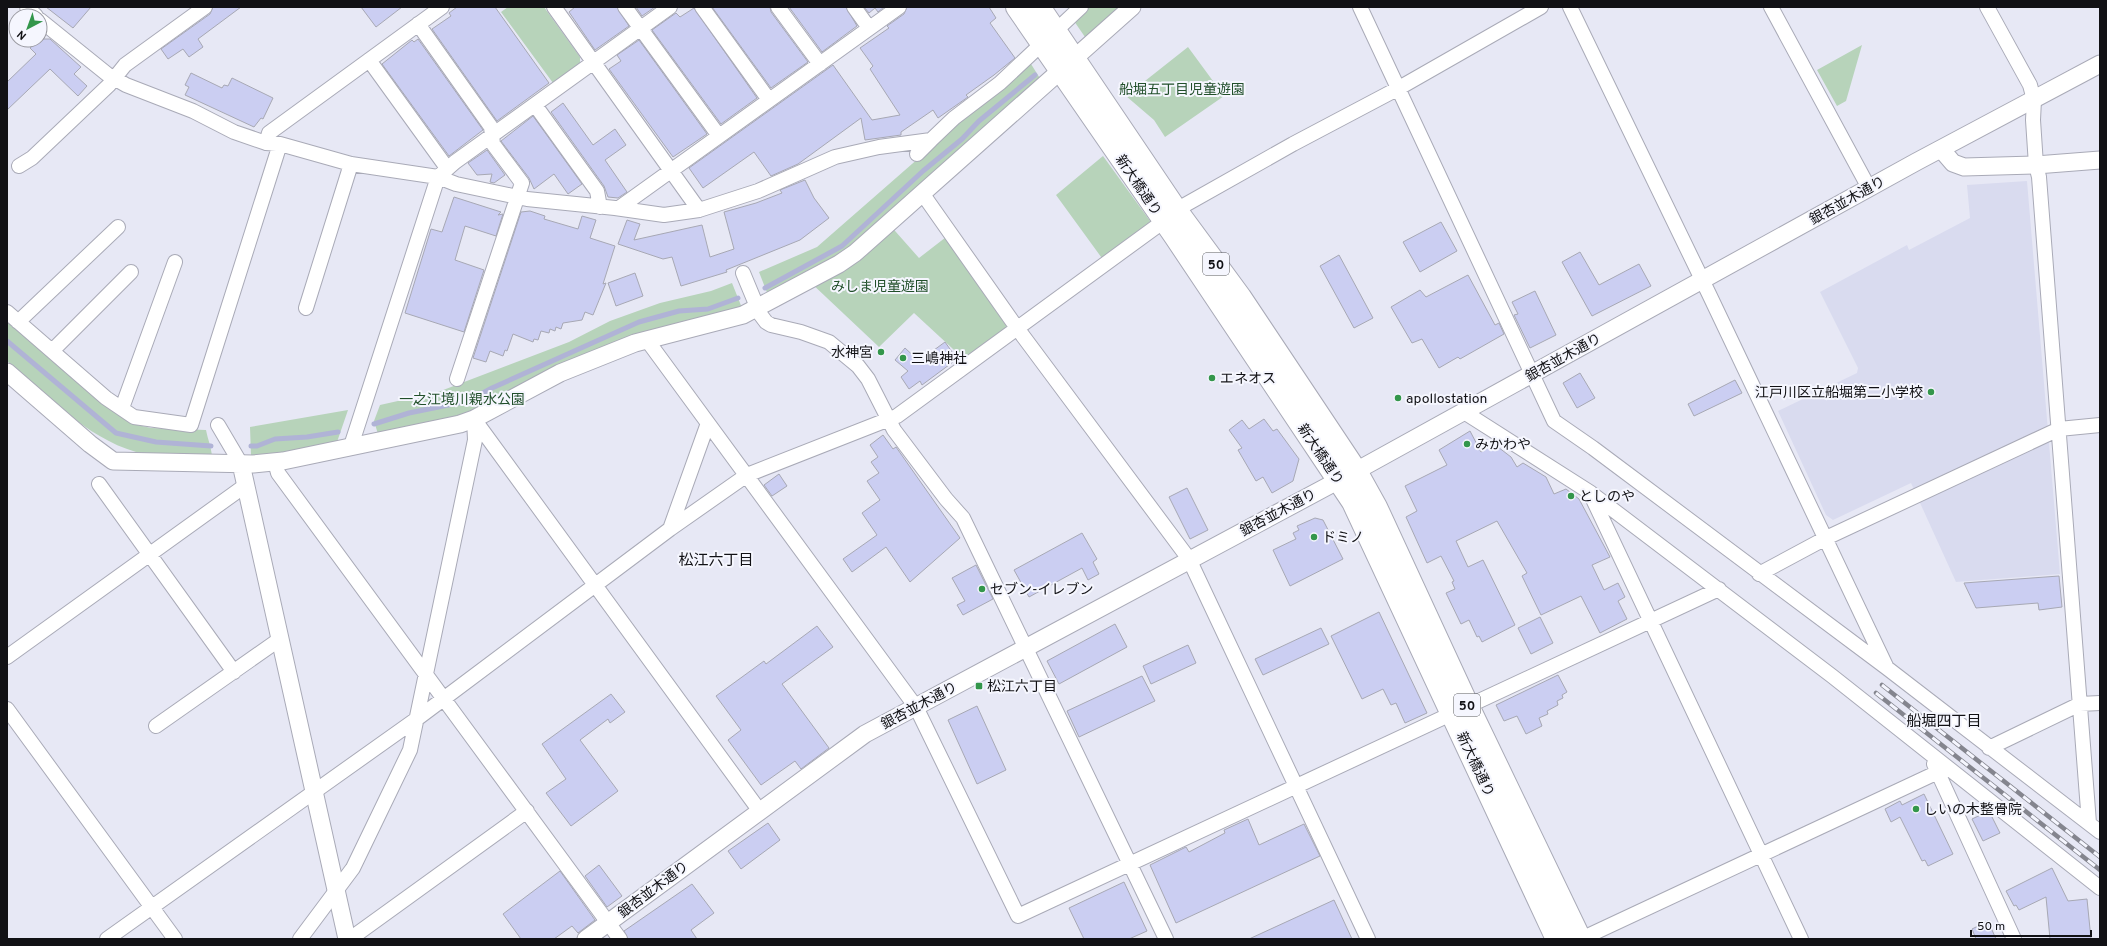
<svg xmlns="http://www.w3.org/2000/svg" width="2107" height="946" font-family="Overpass,'Noto Sans JP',sans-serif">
<rect width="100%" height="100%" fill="#e7e8f5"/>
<path fill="#d9dbef" d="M2027 181 2060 574 1956 582 1911 483 1833 520 1826 515 1778 411 1857 373 1858 368 1820 292 1907 245 1909 250 1970 218 1967 185Z"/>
<path fill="#b7d3ba" d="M508 7H544L580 57V63L553 83 501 12Z
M1089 7H1120L1085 37 1074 21Z
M1862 45 1846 101 1837 106 1817 70Z
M1188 47 1224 96 1165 137 1154 120 1126 96Z
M1031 64 1041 80 850 249 768 295 759 272 817 247 944 136C970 110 1002 89 1031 64Z
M1103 156 1153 225 1104 261 1056 195Z
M888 223 919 258 950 234 1015 328 966 361 914 313 879 347 809 281Z
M732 283 742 308 457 417 378 434 374 421 380 405 438 392 569 342 610 321 660 303 711 291Z
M7 321 111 410 133 424 151 428 206 430C208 440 211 446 212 456 187 456 159 458 136 452 85 437 46 394 7 361Z
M348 410 337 442 295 451 251 456 250 427Z"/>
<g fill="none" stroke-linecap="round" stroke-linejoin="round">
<path stroke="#b0b3d6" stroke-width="5" d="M765 288 842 246 923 171 962 139 979 121 1035 75
M7 341 116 433 156 442 211 446
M374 424 409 413 468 401 492 388 639 322 679 311 708 309 738 298
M251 446H257L275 439 307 437 338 432"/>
</g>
<path fill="#cbcef2" stroke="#a7a8b4" d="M46 7H91L73 28Z
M213 7H241L198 39 203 47 189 57 183 49 168 59 161 49 210 14Z
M361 7H402L376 27Z
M457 7H495L549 83 497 121 432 29 451 16 449 13Z
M575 7H617L629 26 595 50 569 12Z
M636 7H655L642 16Z
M712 7H770L771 12 808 62 771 88Z
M789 7H846L857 26 822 52Z
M864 7H884L878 12 875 8 869 13Z
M907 7H989L996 18 990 23 1015 58 994 75 966 95 968 97 938 118 933 110 901 132V135L865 140 861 118 798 164 771 176 754 152 703 188 689 168 833 65 872 120 900 115 870 69 873 66 860 48 889 28 887 26 904 14Z
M694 8 757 98 721 124 652 30 676 13 680 17Z
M40 39H50L81 67 74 74 87 86 78 96 50 69 7 110V82L36 54 30 48Z
M418 39 483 130 449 156 382 64 412 40 414 42Z
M639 40 707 134 673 157 609 69 621 61 617 55Z
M191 73 222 88 224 85 228 86 232 78 273 98 263 119 261 118 254 127 185 95 189 87 185 85Z
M563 103 593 145 615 129 626 145 605 160 627 192 618 198 608 197 604 186 551 112Z
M533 116 582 184 568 194 554 174 534 189 529 178 501 141Z
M487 150 505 175 494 183 490 182 492 174 477 175 468 163Z
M805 180 814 198 829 218 800 240 726 270 727 272 681 286 672 257 663 259 618 244 627 220 640 224 634 240 702 225 710 257 734 249 724 212 756 203 782 193 780 190Z
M454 197 501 212 498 215 503 214 496 236 465 226 455 260 484 270 464 332 405 313 431 229 442 232Z
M530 211 545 216 544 219 578 229 582 216 596 220 590 238 615 246 603 284 606 283 593 315 585 312 582 320 563 323 561 329 556 327 555 331 550 329 549 333 541 331 538 340 534 339 533 342 513 334 507 351 505 350 503 356 490 351 486 362 473 358 521 212Z
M1441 222 1457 251 1420 272 1403 242Z
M1580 252 1599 285 1639 264 1651 286 1592 316 1562 262Z
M1339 255 1373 318 1354 328 1320 266Z
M635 273 643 296 616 306 608 283Z
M1468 275 1495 325 1499 323 1504 334 1460 359 1458 357 1439 368 1422 339 1412 343 1391 307 1420 290 1426 297Z
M1535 291 1556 335 1530 348 1514 315 1518 314 1512 302Z
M945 342 957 359 922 385 920 381 909 389 901 377 908 371 895 360 905 348 919 361Z
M1580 373 1595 398 1577 408 1563 383Z
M1735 380 1742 393 1694 416 1688 404Z
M1264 419 1273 431 1277 429 1299 459 1293 481 1272 493 1263 477 1256 481 1238 450 1242 448 1229 430 1242 420 1249 429Z
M1470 431 1481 452 1494 444 1511 457 1517 467 1523 463 1546 477 1554 494 1566 489 1579 499 1610 557 1592 565 1604 590 1618 583 1625 597 1618 601 1627 619 1600 633 1581 596 1541 615 1522 576 1527 573 1497 521 1456 541 1468 567 1483 560 1515 625 1482 642 1479 636 1477 637 1469 620 1461 624 1446 593 1455 589 1452 582 1454 581 1441 556 1427 563 1406 517 1417 511 1405 486 1447 465 1439 450Z
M883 435 893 449 896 447 960 538 910 582 886 547 852 572 843 559 877 535 862 513 880 500 867 481 879 473 871 462 878 457 870 445Z
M779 474 787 486 772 496 764 485Z
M1187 488 1208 530 1190 539 1169 497Z
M1315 518 1323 520 1343 559 1290 586 1273 550 1296 539 1293 533 1299 530 1297 526Z
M1082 533 1097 559 1093 562 1099 574 1088 580 1082 568 1029 597 1014 570Z
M976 565 993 599 963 615 957 605 965 601 952 578Z
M2059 576 2062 607 2039 610 2038 603 1976 608 1964 583Z
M1379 612 1427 713 1405 723 1396 703 1391 705 1383 689 1362 699 1331 636Z
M1540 617 1553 643 1531 654 1518 628Z
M1115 624 1127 647 1059 684 1047 661Z
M817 626 833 647 782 684 829 748 801 769 795 761 761 785 728 740 741 730 716 696 764 661 766 664Z
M1321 628 1329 644 1263 675 1255 659Z
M1188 645 1196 663 1151 684 1143 666Z
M1558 675 1567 692 1562 695 1563 698 1557 701 1558 705 1547 711 1548 714 1539 718 1542 726 1526 734 1517 716 1504 721 1496 705Z
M1142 676 1155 701 1079 737 1067 711Z
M611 694 625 712 610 723 608 719 580 740 618 791 571 826 546 793 566 779 542 744Z
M977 706 1006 770 977 784 948 720Z
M1924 794 1953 854 1928 866 1925 860 1922 861 1900 817 1891 822 1885 809 1900 801 1902 805Z
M1989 811 2000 833 1983 841 1972 819Z
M1248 819 1259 845 1304 824 1320 856 1176 923 1150 865 1186 847 1189 852 1225 833 1224 830Z
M768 823 780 840 741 869 728 851Z
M599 865 622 896 607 907 585 876Z
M2052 868 2068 901 2087 899 2091 939H2050L2046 897 2019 910 2016 905 2014 906 2006 891Z
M560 871 595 920 578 933 572 926 554 939H521L503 914Z
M1124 882 1147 931 1129 939H1084L1069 908Z
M692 884 714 913 691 930 697 939H628L624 931Z
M1334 900 1352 939H1249Z
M1988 921 1996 939H1976L1972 929Z"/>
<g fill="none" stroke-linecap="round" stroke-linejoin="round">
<defs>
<path id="minor" d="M27 7 36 16
M554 7 699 210
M625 7 719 136
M702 7 769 100
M778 7 820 64
M854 7 869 28
M1360 7 1554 421 1593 448 1887 668 2100 832
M1570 7 1709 294 1886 666
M1771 7 1869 188
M1987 7 2030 85 2034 100 2033 120 2036 165 2039 177 2089 823
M40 20 107 74 126 85 193 111 234 132 266 143 280 144 351 164 438 177 456 184 527 199 615 208 664 215 699 210 758 191 835 157 879 147 931 140 954 118 1000 83 1081 7
M418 24 491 127 493 144 522 183 457 379
M369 60 447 168
M535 105 597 191 600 207
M266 143 269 133 442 7
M917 154 931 140
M19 166 32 158 109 85 125 65 205 7
M922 193 1017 328 1189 559 1368 939
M619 208 899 7
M1176 210 1293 144 1399 88 1541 7
M743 273 760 314 766 322 771 325 801 332 829 342 858 366 868 379 894 430 946 499 963 518 1166 939
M306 308 351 164
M7 312 106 398 134 417 191 425 280 144
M18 322 118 227
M647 340 916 707 1018 916 1719 589
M52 351 131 272
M122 408 175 262
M1464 412 1591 493 1832 676 2100 888
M474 419 759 810
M218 425 241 464
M351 446 438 177 455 162 670 7
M275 462 278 473 620 939
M99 484 234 672
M1591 495 1801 939
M670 529 708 423
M1759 574 1826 538 2059 429 2100 425
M7 657 246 485
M7 709 175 939
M156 726 280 639
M1989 748 2080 704 2100 703
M1934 764 2014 939
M107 939 418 718 670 529 747 475 897 416 1164 221
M300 939 353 868 410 750 475 440 474 419
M350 939 527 811
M1581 939 1936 773"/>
<path id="tertiary" d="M1941 149 1953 163 1964 167 2036 165 2100 160
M7 372 90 444 113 461 253 464 283 461 460 424 474 419 560 373 635 343 743 315 839 264 855 253 1132 7
M241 464 347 939
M586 939 865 734 1356 471 1916 162 2100 64"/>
<path id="primary" d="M1017 7 1175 236 1353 502 1557 939
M1039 7 1176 210 1240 297 1356 471 1376 507 1468 706 1580 939"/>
</defs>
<use href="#minor" stroke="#a9aab7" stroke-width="16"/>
<use href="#tertiary" stroke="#a9aab7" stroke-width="19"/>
<use href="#primary" stroke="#a9aab7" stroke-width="24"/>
<use href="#minor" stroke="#fff" stroke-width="14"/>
<use href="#tertiary" stroke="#fff" stroke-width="17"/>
<use href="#primary" stroke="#fff" stroke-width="22"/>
<defs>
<path id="rail" d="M1882 685 2100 857
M1876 693 2100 870"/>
</defs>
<use href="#rail" stroke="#84858e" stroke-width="4.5"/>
<use href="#rail" stroke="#f5f6fe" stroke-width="3" stroke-dasharray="9" stroke-linecap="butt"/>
</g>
<g fill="#33964b" stroke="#f5f6fe" stroke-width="1.5">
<circle cx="881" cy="352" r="4"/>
<circle cx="903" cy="358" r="4"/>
<circle cx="1212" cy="378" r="4"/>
<circle cx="1931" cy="392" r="4"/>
<circle cx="1398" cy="398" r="4"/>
<circle cx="1467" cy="444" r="4"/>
<circle cx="1571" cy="496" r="4"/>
<circle cx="1314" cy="537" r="4"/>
<circle cx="982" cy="589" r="4"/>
<rect x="975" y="682" width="8" height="8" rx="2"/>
<circle cx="1916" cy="809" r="4"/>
</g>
<g text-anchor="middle" stroke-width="4" stroke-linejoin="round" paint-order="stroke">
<g fill="#f5f6fe" stroke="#55565b" stroke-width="1">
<rect x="1203" y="253" width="26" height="22" rx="3"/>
<rect x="1454" y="694" width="26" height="22" rx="3"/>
</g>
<g font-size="13" font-weight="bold" fill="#111115">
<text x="1216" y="269">50</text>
<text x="1467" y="710">50</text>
</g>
<g font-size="14" fill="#214f2a" stroke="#f5f6fe">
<text x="1182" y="94">船堀五丁目児童遊園</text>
<text x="880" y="291">みしま児童遊園</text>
<text x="462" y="404">一之江境川親水公園</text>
</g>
<g font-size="14" fill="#111115" stroke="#f5f6fe">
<text transform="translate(1139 185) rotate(56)" y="5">新大橋通り</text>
<text transform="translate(1847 200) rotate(-29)" y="5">銀杏並木通り</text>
<text transform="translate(1563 357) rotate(-29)" y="5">銀杏並木通り</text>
<text transform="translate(1321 454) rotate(56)" y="5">新大橋通り</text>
<text transform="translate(1278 512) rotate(-28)" y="5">銀杏並木通り</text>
<text transform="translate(919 705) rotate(-28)" y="5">銀杏並木通り</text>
<text transform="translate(1476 764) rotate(65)" y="5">新大橋通り</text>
<text transform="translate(653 889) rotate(-37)" y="5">銀杏並木通り</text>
</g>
<g font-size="14" fill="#111115" stroke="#f5f6fe" text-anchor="start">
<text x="873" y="357" text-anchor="end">水神宮</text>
<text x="911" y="363">三嶋神社</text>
<text x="1220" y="383">エネオス</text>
<text x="1923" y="397" text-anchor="end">江戸川区立船堀第二小学校</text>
<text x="1406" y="403">apollostation</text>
<text x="1475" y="449">みかわや</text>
<text x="1579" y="501">としのや</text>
<text x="1322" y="542">ドミノ</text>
<text x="990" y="594">セブン-イレブン</text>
<text x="987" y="691">松江六丁目</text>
<text x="1924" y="814">しいの木整骨院</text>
</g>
<g font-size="15" fill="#111115" stroke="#f5f6fe">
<text x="716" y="565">松江六丁目</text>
<text x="1944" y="726">船堀四丁目</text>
</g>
</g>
<rect width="2107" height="946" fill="none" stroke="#111115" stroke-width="16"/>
<g transform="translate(28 28) rotate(221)"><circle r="19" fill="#f5f6fe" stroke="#9a9aa1"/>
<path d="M0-3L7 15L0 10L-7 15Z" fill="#33964b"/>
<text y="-6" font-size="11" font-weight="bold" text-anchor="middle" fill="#111115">N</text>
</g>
<path d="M1971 930v6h120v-6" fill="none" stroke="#111115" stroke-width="2"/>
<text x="1977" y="930" font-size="12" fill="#111115" stroke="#f5f6fe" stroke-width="3" paint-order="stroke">50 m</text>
</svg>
